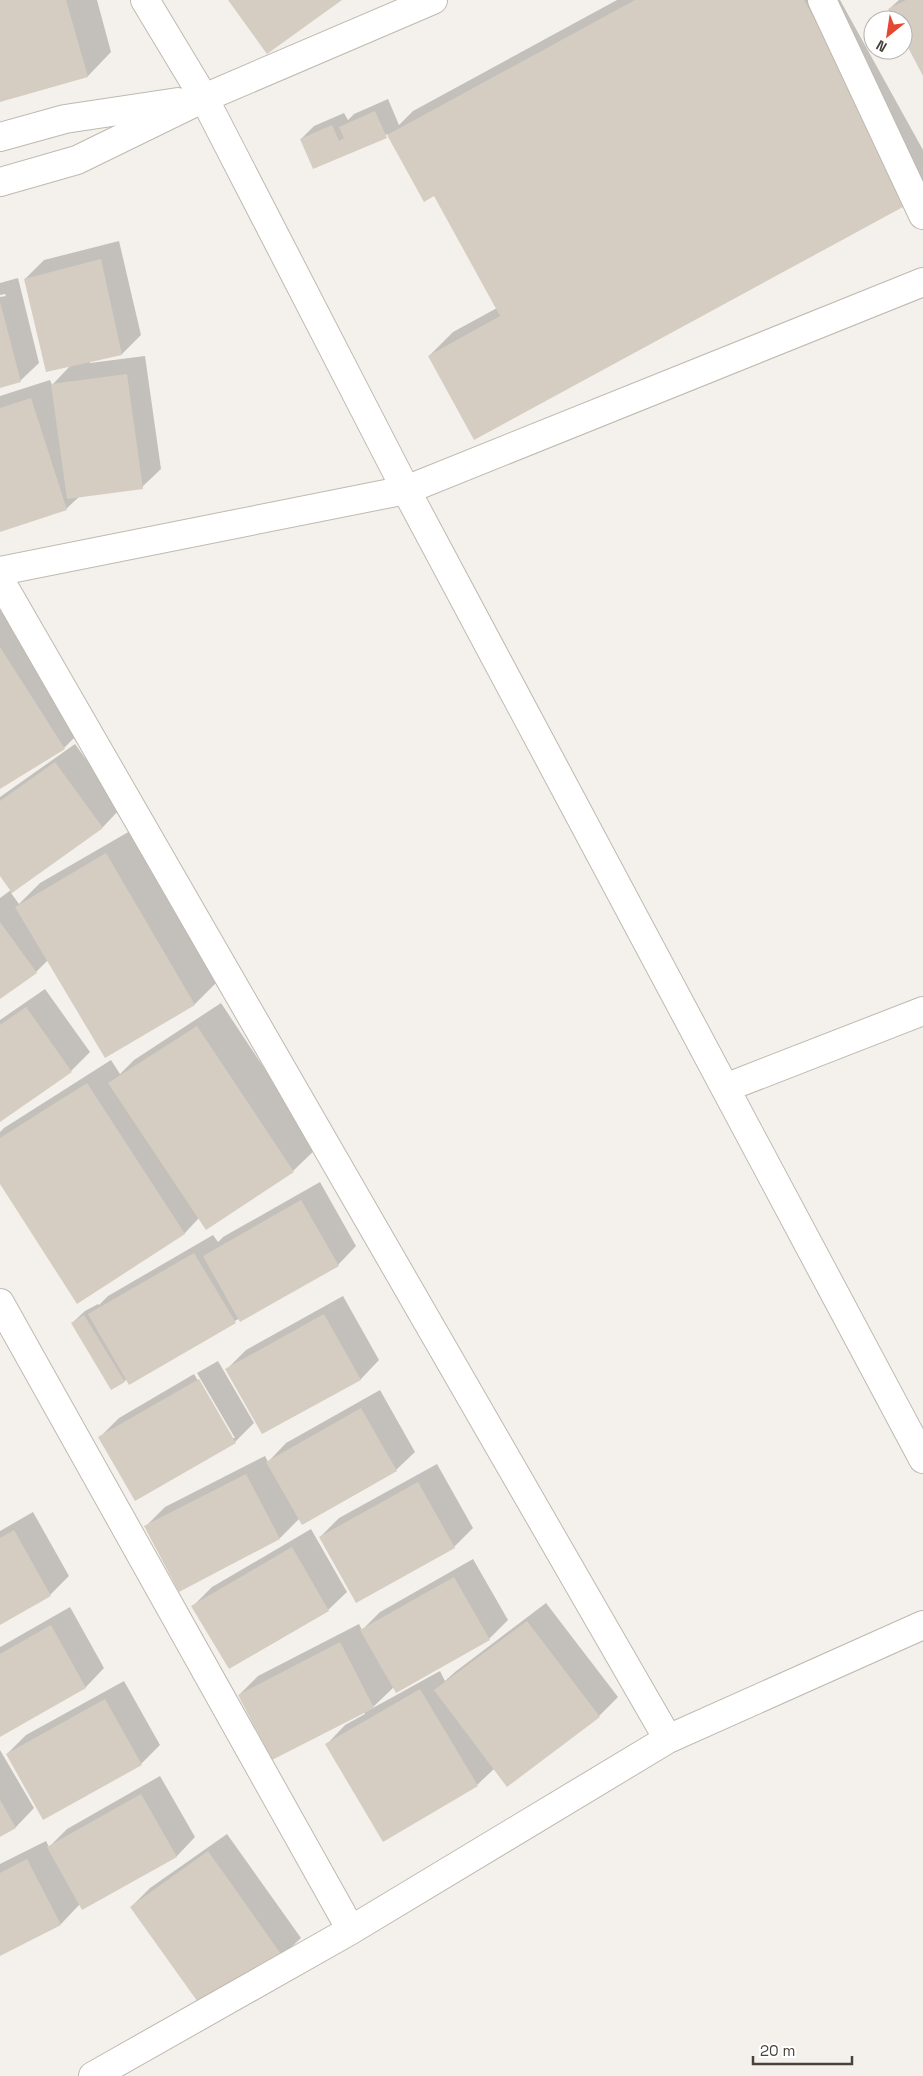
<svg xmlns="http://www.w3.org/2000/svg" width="923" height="2076" font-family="'Space Grotesk',sans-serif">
<rect width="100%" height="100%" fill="#f4f1ec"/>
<path fill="#0003" d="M0 0H97L111 52 88 76 0 100Z
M617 0H840L923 150V190L429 356 453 332 497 308 434 195 424 200 388 134 314 168 301 139 314 126 344 113 348 120 354 114 388 99 399 125 413 111Z
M899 0H923V73L903 35V20H895L889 9Z
M119 241 141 335 122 354 89 361 90 363 145 356 161 469 142 487 80 496 66 509 0 530V396L50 380 52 385 71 365 25 279 44 260Z
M18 278 39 363 20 381 0 386V297L6 296 5 294 0 295V283Z
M0 607 88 724 64 748 0 788Z
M75 744 121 808 103 827 11 893 19 904 40 883 130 831 218 981 195 1004 105 1057 48 960 36 972 0 998V898L11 890 0 874V797Z
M45 989 90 1052 71 1071 0 1121V1020Z
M221 1003 317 1148 293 1171 199 1218 184 1234 0 1182V1132L4 1128 111 1060 120 1074 134 1060Z
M320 1182 356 1246 338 1265 124 1381 72 1323 85 1311 98 1304 99 1305 108 1296 213 1235 218 1242 223 1237Z
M343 1296 379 1360 361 1379 263 1433 227 1369 246 1350Z
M218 1361 254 1423 235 1442 136 1499 100 1437 119 1418 194 1374 232 1438H235L197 1373Z
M380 1390 415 1452 396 1470 300 1518 280 1538 179 1590 146 1526 165 1507 265 1456 268 1462 286 1443Z
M437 1464 473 1528 454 1547 320 1537 339 1518Z
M33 1512 69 1576 50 1595 0 1623V1531Z
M311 1529 347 1592 328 1610 193 1606 212 1587Z
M473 1559 508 1620 489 1639 394 1687 371 1709 440 1671 445 1681 455 1672 546 1603 618 1697 599 1716 508 1785 495 1768 477 1785 327 1744 345 1725 365 1714 364 1712 239 1695 258 1676 359 1624 362 1630 380 1612Z
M70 1607 104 1668 86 1687 0 1735V1647Z
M124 1681 160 1745 141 1764 7 1754 26 1735Z
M0 1750 34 1808 16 1827 0 1836Z
M160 1776 195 1837 177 1856 83 1908 80 1904 61 1924 0 1955V1864L46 1841 49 1847 67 1829Z
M227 1834 301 1938 282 1956 131 1907 150 1888Z"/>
<path fill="#d5cdc2" d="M0 0H66L88 77 0 102Z
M228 0H342L267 54Z
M635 0H804L914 201 474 440 428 356 500 316 434 196 424 202 387 135Z
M906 0H923V76L903 38V20H893L888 9Z
M375 111 387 138 313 169 300 139 332 125 339 141 344 138 339 127Z
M101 259 122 355 46 372 24 279Z
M0 302 21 382 0 388Z
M127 374 143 489 67 499 51 384Z
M31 398 67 510 0 532V408Z
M0 647 65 749 0 789Z
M55 762 103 828 12 893 0 876V801Z
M106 853 195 1005 105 1058 15 907Z
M0 922 37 973 0 999Z
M26 1007 72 1072 0 1122V1025Z
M197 1026 294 1172 206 1230 108 1083Z
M87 1083 185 1234 77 1304 0 1184V1138Z
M301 1200 339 1266 240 1322 203 1256Z
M194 1253 236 1323 129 1385 88 1314Z
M324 1314 361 1380 262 1434 225 1369Z
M84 1315 125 1382 111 1390 71 1323Z
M199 1379 236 1443 135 1501 98 1437Z
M361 1408 397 1471 302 1525 266 1462Z
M246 1474 280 1539 179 1592 144 1526Z
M418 1482 455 1548 356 1603 319 1537Z
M14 1530 51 1596 0 1625V1538Z
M292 1547 329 1611 229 1669 191 1606Z
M454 1577 490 1640 396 1693 360 1630Z
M527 1621 600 1717 507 1787 434 1690Z
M51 1625 86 1688 0 1737V1654Z
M340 1642 374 1708 272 1760 238 1695Z
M420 1689 478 1786 383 1842 325 1744Z
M105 1699 142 1765 43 1820 6 1754Z
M141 1794 177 1857 82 1910 47 1847Z
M0 1800 16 1828 0 1837Z
M208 1851 283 1957 205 2012 130 1907Z
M27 1859 61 1925 0 1956V1873Z"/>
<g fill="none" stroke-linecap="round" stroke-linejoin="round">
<defs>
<path id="minor" d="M145 0 204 98 406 490 923 1459
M822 0 923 215
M0 137 65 119 178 102
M0 182 77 160 204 98 433 0
M0 571 406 490 923 282
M0 580 668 1739
M725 1088 923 1011
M0 1303 351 1930
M93 2076 351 1930 668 1739 923 1625"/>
</defs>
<use href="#minor" stroke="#bfb9af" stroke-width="30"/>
<use href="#minor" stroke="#fff" stroke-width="28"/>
</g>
<g transform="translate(888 35) rotate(210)"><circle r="24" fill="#ffffff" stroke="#b6b3b0"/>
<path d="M0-4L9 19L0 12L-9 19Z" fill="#e64731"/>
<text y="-8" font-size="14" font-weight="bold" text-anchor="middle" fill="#48423a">N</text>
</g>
<path d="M753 2056v8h99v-8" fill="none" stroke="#48423a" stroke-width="2.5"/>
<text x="760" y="2056" font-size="15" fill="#48423a" stroke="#ffffff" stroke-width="4" paint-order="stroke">20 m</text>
</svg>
